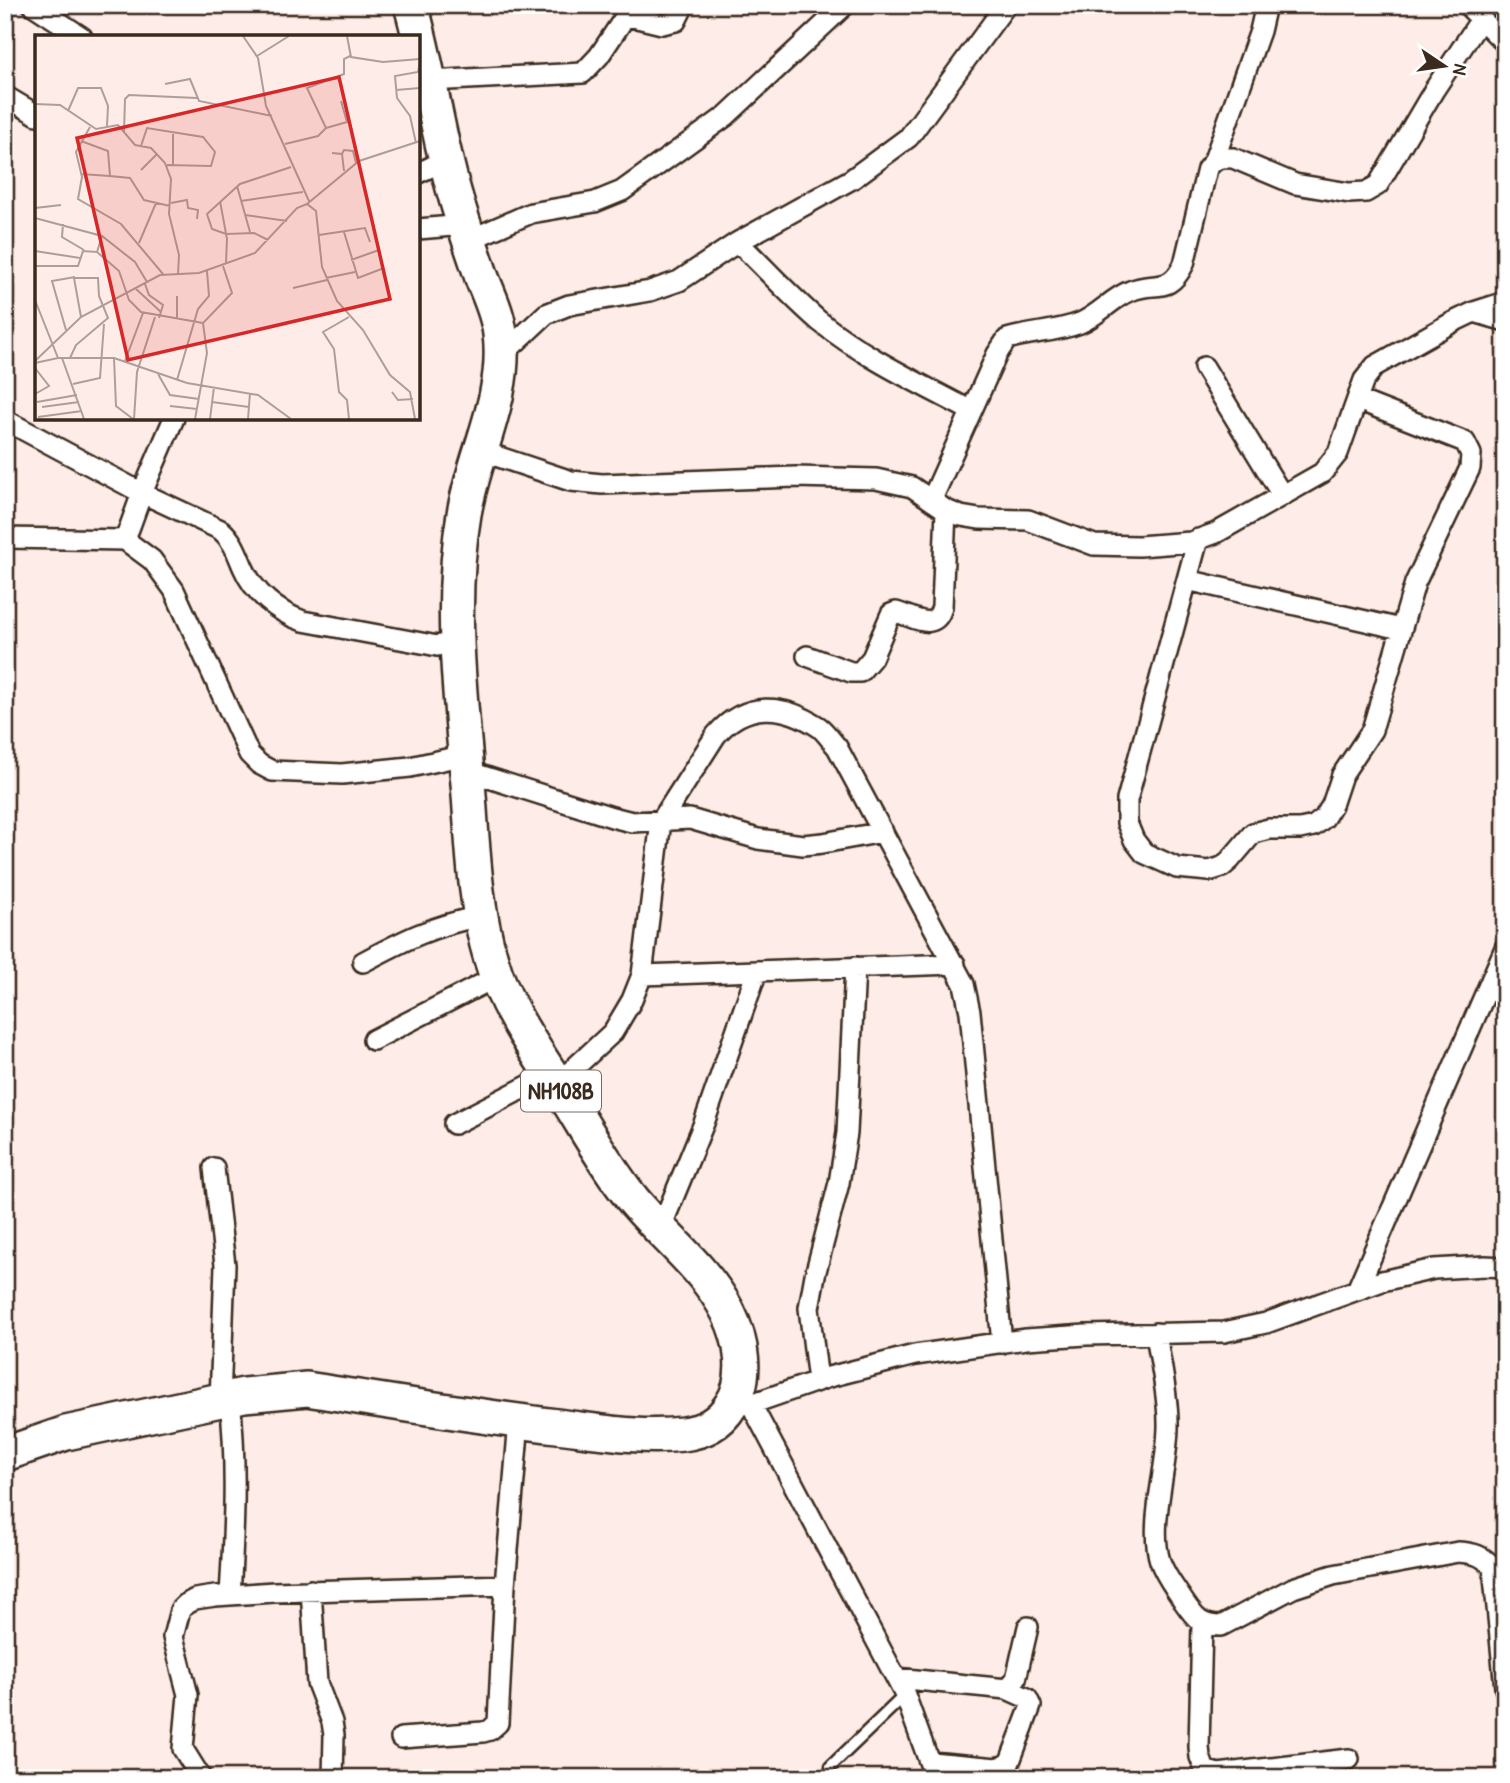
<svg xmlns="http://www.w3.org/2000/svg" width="1510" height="1783" font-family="'Patrick Hand',sans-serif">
<rect width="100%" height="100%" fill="#fdece7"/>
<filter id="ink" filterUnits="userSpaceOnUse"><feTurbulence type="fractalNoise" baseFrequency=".0143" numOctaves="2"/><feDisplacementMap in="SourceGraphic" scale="14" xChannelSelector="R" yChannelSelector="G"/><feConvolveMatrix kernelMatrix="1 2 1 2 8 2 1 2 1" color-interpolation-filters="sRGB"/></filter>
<g filter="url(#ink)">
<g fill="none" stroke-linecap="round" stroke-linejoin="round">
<defs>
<path id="service" d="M831 1766 905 1695"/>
<path id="minor" d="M33 5 82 37
M1467 5 1505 43
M419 84 429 81 583 73 599 56 623 20 629 16 662 24 676 21 684 5
M5 96 37 115
M1214 160 1260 31 1266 5
M418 173 446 160
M418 229 464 225
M469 240 531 213 595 202 622 191 726 116 845 5
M738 242C765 268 791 297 819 321 865 358 919 383 971 411
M1474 312 1505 321
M500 357 546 314 569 305 650 291 679 281 738 242 852 179 909 137 1006 5
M1204 367 1282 495
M5 420 142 493 221 530C233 540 237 553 243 567 254 593 277 612 303 621L427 644 437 646 457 641
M481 451 571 481 602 484 795 477 876 479 912 487 946 510 961 516 979 519 1028 520 1094 545 1139 546 1191 542 1216 533 1322 473 1338 453 1364 380 1375 366 1453 322 1474 312 1505 302
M932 499 997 354 1007 339C1031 332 1056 332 1080 323 1099 315 1112 298 1130 291 1156 280 1168 296 1184 264L1207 169C1215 158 1220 157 1233 158L1295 184 1349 193 1366 192 1378 185 1434 90 1481 19
M5 538 125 540 152 560 174 590 249 754 259 764 272 771 342 774 410 767 465 755
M1198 539 1127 800V823L1134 840 1144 853 1177 868 1209 871 1222 867 1230 860 1253 833 1269 829H1300L1314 826 1324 818 1332 805 1342 775 1372 730 1415 583 1470 468 1471 454 1465 442 1358 400
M125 540 142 493 174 418
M1187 580 1401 629
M807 656 851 672H860L872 658 891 614 896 612C914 617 935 633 942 607L946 510
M467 771 612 817 632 822 690 819 758 839 803 845 823 843 883 832
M363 962C406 939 432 926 481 916
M642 975 955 964
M373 1040 496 977
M557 1084 613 1032 632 1000 642 975 661 821 716 735C745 701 783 703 819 727 826 732 831 741 837 747L964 984 970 1012 1002 1343
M454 1124 551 1074
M214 1168 225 1265 220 1401
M660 1230 704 1123 757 971
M1357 1290 1505 948
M1156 1333C1160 1362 1168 1393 1168 1423 1169 1464 1148 1523 1160 1561 1165 1576 1176 1589 1184 1602 1195 1618 1201 1626 1221 1626L1293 1588 1333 1575 1458 1552C1474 1553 1482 1555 1493 1567L1505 1688
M818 1381 809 1308 815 1275 839 1183 847 1133 855 967
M743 1395 751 1404 905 1695 935 1778
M751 1404 829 1377 915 1355 1026 1339 1086 1335 1224 1332 1266 1323 1382 1281 1434 1269 1485 1266 1505 1267
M311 1590 317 1683 332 1722 334 1735 333 1778
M230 1595C234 1529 237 1465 230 1399
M1202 1624 1199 1747 1200 1757 1205 1770 1218 1774 1349 1759
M896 1678 1007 1689 1016 1679 1028 1627
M401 1738 483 1732 490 1730 498 1723 505 1585 519 1421
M931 1762 997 1768 1009 1764 1031 1706 1027 1698 1007 1689
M201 1778 183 1749 188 1695 173 1637 180 1610 186 1604 195 1599 215 1596 274 1592 505 1585"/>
<path id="trunk" d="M5 1454 66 1433 244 1395 307 1389C390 1402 473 1416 557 1426 598 1431 642 1439 683 1434 704 1431 719 1424 731 1405 749 1378 742 1340 728 1312 706 1269 665 1238 634 1201 608 1169 587 1131 565 1096 537 1052 505 1009 491 959 475 907 473 850 469 795 461 702 448 607 464 514 474 454 508 396 500 334 498 314 489 296 482 278 473 251 463 223 455 195 437 133 429 68 411 5"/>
</defs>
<use href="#service" stroke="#3b2a1e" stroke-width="15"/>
<use href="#minor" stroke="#3b2a1e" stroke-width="24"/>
<use href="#trunk" stroke="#3b2a1e" stroke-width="38"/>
<use href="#service" stroke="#fff" stroke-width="10"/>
<use href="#minor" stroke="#fff" stroke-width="19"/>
<use href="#trunk" stroke="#fff" stroke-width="33"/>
</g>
</g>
<g text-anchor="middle" stroke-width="7" stroke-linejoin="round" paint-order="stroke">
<rect fill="#fff" stroke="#766a62" stroke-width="2" x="521" y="1070.5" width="80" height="41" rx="5"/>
<g font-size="24" font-weight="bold" fill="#3b2a1e">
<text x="561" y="1099">NH108B</text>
</g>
</g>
<g transform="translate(35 35)">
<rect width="385" height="385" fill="#fdece7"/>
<path fill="none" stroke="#af9e97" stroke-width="2" d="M208 1 223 23 231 71 274 166M312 1 316 22 348 27 385 24M222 21 254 1M130 49 155 44 164 66 237 81M361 55 385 53M0 69 25 70 61 94 83 90 100 110 116 113 130 128 136 144 134 179 144 220 143 239M33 76 43 53H66L73 71 72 91M55 92 41 117 47 142 43 164 86 189 128 239M291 93 312 87 306 66M89 97 90 64 94 60 162 63M46 106 73 116 75 141 95 143 109 165 135 171M381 108 375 81 362 63 360 41 383 37 385 27M250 109 283 101 291 93 272 53 309 39V24L315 21M106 111 112 93 168 102 180 117 176 131 132 130M297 118 307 119 309 136M307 119 309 115 318 116 321 128M138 130V97M106 135 122 119M46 139 75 141M202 151 215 197M185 166 192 204 191 228M206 166 268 157M136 168 152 165 153 173 163 175 162 184M272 169 324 126 385 106M0 173 26 170M210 180 252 186M0 183 67 201 100 227 112 247M28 189 27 202 49 215M309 197 323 243 349 233M284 200 330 193 335 207M233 205 219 198 191 199 177 194 172 179 205 149 256 132M104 208 121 168M0 216 45 223M62 217 84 236 94 265 106 277 168 288M316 225 344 215M0 231H43L48 216 62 217 67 201M291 243 320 237M110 249 114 260 128 270 124 283M258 253 292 245M101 254 126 277M0 265 23 323M142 284V261M31 295 17 246 40 242M27 323 49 384M35 323 41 310 73 283 64 261 63 243H39L46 282M79 323 81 371 98 384M0 326 46 282 125 240 164 238 220 218 262 173 272 169 281 176 287 232 302 266 328 295 355 340 375 357 380 384M90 326 108 278M0 328 23 323H79L152 348 223 360 256 384M0 333 14 351 0 359M123 339 135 360 164 364M142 345 163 274 174 261 172 236M38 349 65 343 69 289M357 357 363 365 378 364M2 367 42 360M177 367 214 372M135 371 162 374M7 372 44 367M3 382 47 376M99 384 102 337 120 282M160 384 172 318 168 288 197 258 188 231M175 384 179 352M213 384 215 358M314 384 312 365 304 357 299 314 288 297 314 282"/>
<path fill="#d62828" fill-opacity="0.15" stroke="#d62828" stroke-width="3.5" d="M304 42 355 264 93 325 42 103Z"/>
<rect width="385" height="385" fill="none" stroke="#3b2a1e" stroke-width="3.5"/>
</g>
<rect width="1510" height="1783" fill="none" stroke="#fff" stroke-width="28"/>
<rect x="14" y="14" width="1482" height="1755" fill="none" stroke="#3b2a1e" stroke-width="2.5" filter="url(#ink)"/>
<g transform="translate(1444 66) rotate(103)" stroke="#ffffff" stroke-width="5" paint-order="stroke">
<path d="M0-5L12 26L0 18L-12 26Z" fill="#3b2a1e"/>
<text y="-10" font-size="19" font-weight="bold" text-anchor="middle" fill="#3b2a1e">N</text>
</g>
</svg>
